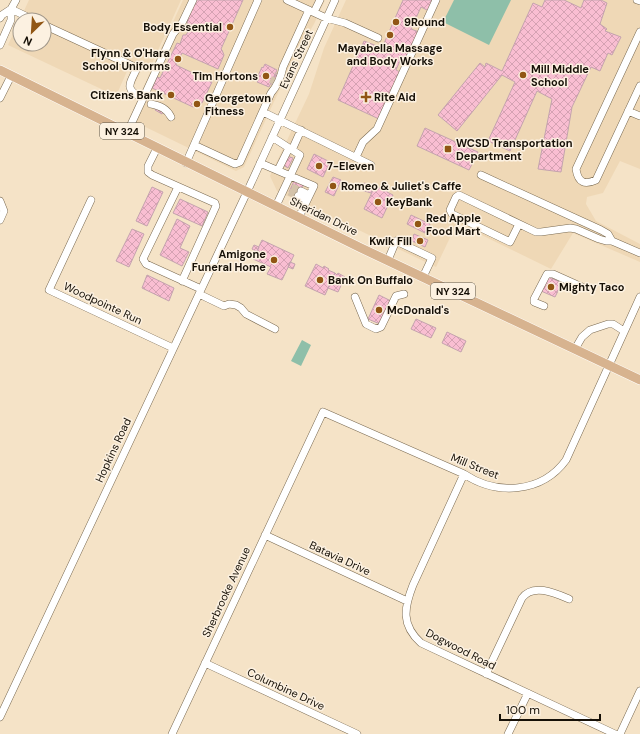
<svg xmlns="http://www.w3.org/2000/svg" width="640" height="734" font-family="'DM Sans',sans-serif">
<defs>
<pattern id="building-cross-hatch" width="8" height="8" patternUnits="userSpaceOnUse"><rect width="8" height="8" fill="#f9bed2"/><path d="M0 0l8 8M0 8l8-8" fill="none" stroke="#d5a2b3"/></pattern>
</defs>
<rect width="100%" height="100%" fill="#f5e3c7"/>
<path fill="#efd8b6" fill-rule="evenodd" d="M29 0H181L149 70 143 67 134 85 125 87 130 75 128 69 116 96 8 45ZM20 20H44V44H20Z
M183 0H325L314 24 295 56 244 167 236 171 129 119Z
M346 0H640V169L620 161 603 193 587 197 586 204 596 221 640 244V262L573 233 551 269 457 223 436 267 277 191 270 176 309 94 324 48Z"/>
<path fill="#8ebfa9" d="M454 0H511L489 45 443 22Z
M302 340 311 345 301 366 291 361Z"/>
<path fill="url(#building-cross-hatch)" stroke="#c4a3ae" d="M196 0H243L221 49 222 50 224 55 218 69 182 53 176 65 212 82 202 103 193 107 152 88 157 77 160 78 177 43 180 44 183 35H186L189 30 187 19Z
M403 0H434L429 11 421 7 411 29 419 32 407 59 402 56 396 70 400 72 379 119 338 100 364 41 382 48Z
M545 0H564L581 8 584 0H601L607 3 600 24 607 29 605 31 621 37 612 55 608 53 600 71 591 67 572 107 561 172 538 169 552 99 537 91 510 151 488 141 515 82 502 75 457 131 438 115 480 63 485 67 486 63 502 71 533 3 542 7Z
M265 64 277 70 269 87 257 82 259 79 257 78 262 67 263 68Z
M276 73 279 75 275 85 271 84Z
M157 106 164 109 162 114 155 110Z
M425 128 478 152 469 170 417 146Z
M314 154 330 162 323 177 307 169Z
M287 156 293 158 288 168 283 165Z
M333 177 341 180 334 196 325 192Z
M295 179 304 184 298 197 289 192Z
M364 183 374 186 371 193 361 190Z
M375 186 382 189 383 186 388 189 387 192 393 195 382 218 364 209Z
M152 187 163 192 147 226 136 221Z
M180 199 208 212 202 226 173 213Z
M411 215 430 224 425 233 407 224Z
M177 219 190 226 180 248 189 252 182 266 160 255Z
M132 229 144 234 129 267 116 261Z
M414 234 428 240 425 247 412 241Z
M262 240 294 255 282 280 267 274 271 267 253 259Z
M254 245 259 247 257 252 252 249Z
M290 262 295 264 293 269 288 267Z
M316 264 323 268 324 266 329 269 328 270 335 273 325 295 305 286Z
M335 273 337 275 338 273 345 277 338 292 328 288Z
M147 275 174 288 169 301 142 288Z
M547 276 562 283 555 297 541 291Z
M379 295 391 301 380 324 368 319Z
M416 319 436 328 431 338 411 329Z
M447 332 466 341 461 352 442 343Z"/>
<g fill="none" stroke-linecap="round" stroke-linejoin="round">
<path stroke="#d4c3aa" stroke-width="7" stroke-dasharray="7 3.5" stroke-linecap="butt" d="M272 84 277 74
M292 187 301 191
M289 192 298 196"/>
<defs>
<path id="minor" d="M287 0 326 18 345 23 378 38
M637 0 640 1
M11 9 34 20
M314 12 320 0
M0 18 2 15 11 9
M44 25 137 68C130 84 123 89 143 98
M640 32 576 169C578 183 585 185 596 180L640 86
M0 45 11 20V9L16 0
M0 98 11 76
M151 104C161 106 167 109 171 117
M628 111 640 116
M263 112 371 165
M127 133 173 34 182 23 193 0
M272 137 300 155 276 206
M194 145 235 164 240 162 271 93C278 85 281 77 283 67L309 10
M157 148 148 166V172L152 175 215 203 216 206 182 281
M292 150 301 130
M356 157 363 142 377 129 436 0
M186 163 258 0
M260 163 314 186 299 217
M278 170 289 148
M481 175 601 230 608 234 612 241
M178 187 143 259 146 264 201 289
M301 191 309 195
M298 196 307 200
M91 200 49 290 173 348
M0 201 4 211 0 220
M519 224 510 242 452 214 450 210 456 197 459 195 536 232H541L570 228 576 229 599 239 606 241H612L640 253
M388 260 396 241 432 258 423 277
M199 294 224 306 229 304 236 305 241 308 246 314 275 329
M355 297 366 324 376 329 381 327 382 325 396 296 404 294
M544 306 534 302V299L547 274H553L582 287
M575 349 582 337 590 330 608 324H613L624 331
M464 474 413 585C404 608 401 625 421 643L615 734
M265 535 407 601
M205 663 357 734
M486 674 522 598C533 583 555 593 569 599
M0 717 247 192 335 0
M172 734 323 412 464 474C497 496 542 493 566 460L640 297
M508 734 528 693
M620 734 640 691"/>
<path id="major" d="M0 70 361 248 640 380"/>
</defs>
<use href="#minor" stroke="#7a6a51" stroke-width="8"/>
<use href="#major" stroke="#fff" stroke-width="10"/>
<use href="#minor" stroke="#fff" stroke-width="7"/>
<use href="#major" stroke="#d7b38f" stroke-width="9"/>
</g>
<g fill="#915614" stroke="#fcf1e1" stroke-width="1.5">
<circle cx="396" cy="22" r="4"/>
<circle cx="230" cy="27" r="4"/>
<circle cx="390" cy="35" r="4"/>
<circle cx="178" cy="59" r="4"/>
<circle cx="523" cy="75" r="4"/>
<circle cx="266" cy="76" r="4"/>
<circle cx="171" cy="95" r="4"/>
<path d="M364 91h4v4h4v4h-4v4h-4v-4h-4v-4h4z"/>
<circle cx="197" cy="104" r="4"/>
<rect x="444" y="145" width="8" height="8" rx="2"/>
<circle cx="319" cy="166" r="4"/>
<circle cx="333" cy="186" r="4"/>
<circle cx="378" cy="202" r="4"/>
<circle cx="418" cy="224" r="4"/>
<circle cx="420" cy="241" r="4"/>
<circle cx="274" cy="260" r="4"/>
<circle cx="320" cy="280" r="4"/>
<circle cx="551" cy="287" r="4"/>
<circle cx="379" cy="310" r="4"/>
</g>
<g text-anchor="middle" stroke-width="3" stroke-linejoin="round" paint-order="stroke">
<g fill="#fcf1e1" stroke="#5b5448" stroke-width="1">
<rect x="100" y="123" width="44" height="16" rx="3"/>
<rect x="431" y="283" width="44" height="16" rx="3"/>
</g>
<g font-size="10" font-weight="bold" fill="#161007">
<text x="122" y="135">NY 324</text>
<text x="453" y="295">NY 324</text>
</g>
<g font-size="11" font-weight="bold" fill="#161007" stroke="#fcf1e1" text-anchor="start">
<text x="404" y="26">9Round</text>
<text x="222" y="31" text-anchor="end">Body Essential</text>
<text x="390" y="52" text-anchor="middle">Mayabella Massage<tspan x="390" dy="13">and Body Works</tspan></text>
<text x="170" y="57" text-anchor="end">Flynn &amp; O'Hara<tspan x="170" dy="13">School Uniforms</tspan></text>
<text x="531" y="73">Mill Middle<tspan x="531" dy="13">School</tspan></text>
<text x="258" y="80" text-anchor="end">Tim Hortons</text>
<text x="163" y="99" text-anchor="end">Citizens Bank</text>
<text x="374" y="101">Rite Aid</text>
<text x="205" y="102">Georgetown<tspan x="205" dy="13">Fitness</tspan></text>
<text x="456" y="147">WCSD Transportation<tspan x="456" dy="13">Department</tspan></text>
<text x="327" y="170">7-Eleven</text>
<text x="341" y="190">Romeo &amp; Juliet's Caffe</text>
<text x="386" y="206">KeyBank</text>
<text x="426" y="222">Red Apple<tspan x="426" dy="13">Food Mart</tspan></text>
<text x="412" y="245" text-anchor="end">Kwik Fill</text>
<text x="266" y="258" text-anchor="end">Amigone<tspan x="266" dy="13">Funeral Home</tspan></text>
<text x="328" y="284">Bank On Buffalo</text>
<text x="559" y="291">Mighty Taco</text>
<text x="387" y="314">McDonald's</text>
</g>
<g font-size="11" fill="#161007" stroke="#fcf1e1">
<text transform="translate(296 59) rotate(-65)" y="4">Evans Street</text>
<text transform="translate(324 216) rotate(26)" y="4">Sheridan Drive</text>
<text transform="translate(103 303) rotate(25)" y="4">Woodpointe Run</text>
<text transform="translate(113 450) rotate(-65)" y="4">Hopkins Road</text>
<text transform="translate(475 466) rotate(22)" y="4">Mill Street</text>
<text transform="translate(340 558) rotate(25)" y="4">Batavia Drive</text>
<text transform="translate(226 592) rotate(-65)" y="4">Sherbrooke Avenue</text>
<text transform="translate(461 649) rotate(27)" y="4">Dogwood Road</text>
<text transform="translate(286 689) rotate(25)" y="4">Columbine Drive</text>
</g>
</g>
<g transform="translate(32 32) rotate(205)"><circle r="19" fill="#fcf1e1" stroke="#a0978a"/>
<path d="M0-3L7 15L0 10L-7 15Z" fill="#915614"/>
<text y="-6" font-size="11" font-weight="bold" text-anchor="middle" fill="#161007">N</text>
</g>
<path d="M500 714v6h100v-6" fill="none" stroke="#161007" stroke-width="2"/>
<text x="506" y="714" font-size="12" fill="#161007" stroke="#fcf1e1" stroke-width="3" paint-order="stroke">100 m</text>
</svg>
